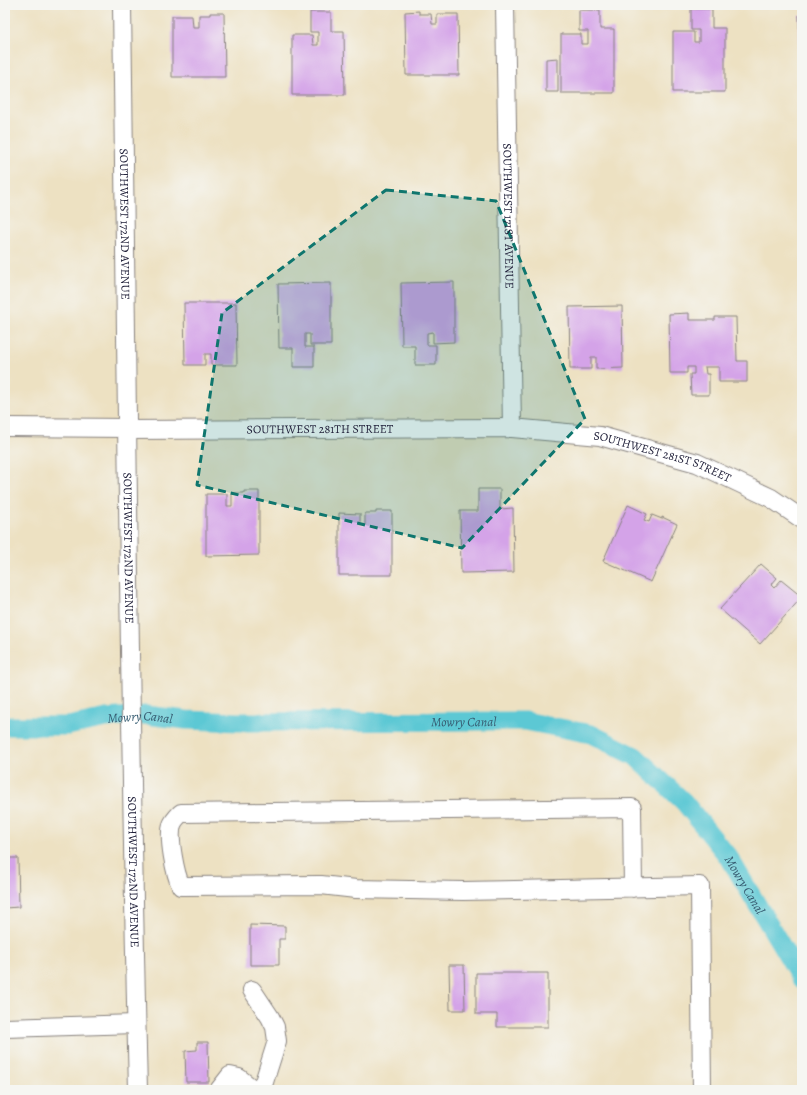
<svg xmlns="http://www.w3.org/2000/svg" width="807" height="1095" font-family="Alegreya,serif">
<rect width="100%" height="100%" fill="#f6f6f2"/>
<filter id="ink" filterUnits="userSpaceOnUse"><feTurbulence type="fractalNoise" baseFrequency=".025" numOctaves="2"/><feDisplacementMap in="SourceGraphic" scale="8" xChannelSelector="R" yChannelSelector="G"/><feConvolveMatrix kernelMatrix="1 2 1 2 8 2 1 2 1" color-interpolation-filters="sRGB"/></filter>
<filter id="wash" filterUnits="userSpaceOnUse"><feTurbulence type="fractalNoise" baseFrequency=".012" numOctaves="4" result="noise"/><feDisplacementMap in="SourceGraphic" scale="16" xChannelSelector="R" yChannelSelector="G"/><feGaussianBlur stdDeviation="0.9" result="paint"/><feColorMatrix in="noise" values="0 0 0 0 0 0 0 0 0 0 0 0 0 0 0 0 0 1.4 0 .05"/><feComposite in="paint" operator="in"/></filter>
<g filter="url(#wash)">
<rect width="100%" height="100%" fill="#ede1c2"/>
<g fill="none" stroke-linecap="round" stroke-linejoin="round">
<path stroke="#5cc8d4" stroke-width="19" id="s1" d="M5 726H68L106 718 146 715 186 720 239 722 525 721 591 734 635 756 684 802 730 859 802 980"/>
</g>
<g id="blocks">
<path fill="#d4a3e8" d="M691 9H712V28H725V92H673V32H694V42H699V30H691Z
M579 10H600V29H614V93H561V34H581V44H588V31H579Z
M419 11V14H431L432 24H437V14H458L459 75H406L405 12Z
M310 12H331V31H344L345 95H292V35H312L313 45H318V32H310Z
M210 13H224L225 77H172V16H192L193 27H199V15H210Z
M799 15H802V79H800Z
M558 58V92H546V59Z
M454 282V342L433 343V332L427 333V345H436V365H415V346H402L401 283Z
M331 283V345H310V334H305V347H314V367H293V348H279L278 284Z
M184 303H236L237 365H211V354H205V365H185Z
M622 306 623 368 596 369V357H591V369H570L569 307Z
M689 313V320H715V317H736L737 361H747V382H719V367H705L706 374H709V395H691L690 374H694V367H687V373H670L669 314Z
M478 489H500V509L513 508 514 572 461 573 460 511H478Z
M244 491H259V555L206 556V494H227V506H232V493H244Z
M628 505 647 514 644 520 649 522 652 515 662 519V517L677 524 651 582 603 561Z
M376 511H392V575H339V513L360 514V525H365V513H376Z
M761 564 777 578 771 585 774 588 781 580 802 597 760 644 720 609Z
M5 858H18L19 907 5 908Z
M250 925 285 926V939H279V965H250Z
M449 965H464L465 1010H450Z
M476 973H548V1027H497V1014H476Z
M197 1042H208L209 1082H186L185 1051 197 1050Z"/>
</g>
</g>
<g filter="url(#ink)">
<use href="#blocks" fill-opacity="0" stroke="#88827e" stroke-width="1"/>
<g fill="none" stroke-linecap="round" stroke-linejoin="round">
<defs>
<g id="minor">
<path id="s2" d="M122 5C127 367 129 728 138 1090"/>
<path id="s3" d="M505 5 512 428"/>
<path d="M5 427 128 428"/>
<path id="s4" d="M128 430 512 428 600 436 697 463 771 498 802 519"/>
<path d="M633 888 632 808 181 813C178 816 173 821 172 825 168 838 175 874 181 886L321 885 356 889 463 891 700 886 702 1090"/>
<path d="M252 990 270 1017 275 1027 277 1041 264 1082 257 1090"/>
<path d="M5 1028 136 1024"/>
<path d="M219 1090 230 1076 239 1078 254 1090"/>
</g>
</defs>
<use href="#minor" stroke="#88827e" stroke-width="20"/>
<use href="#minor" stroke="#fff" stroke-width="18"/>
</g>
</g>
<path fill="#0f766e" fill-opacity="0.2" stroke="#0f766e" stroke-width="3" stroke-dasharray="8 5" stroke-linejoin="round" d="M386 190 496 201 585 419 462 548 197 485 222 313Z"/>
<g text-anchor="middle" stroke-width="3.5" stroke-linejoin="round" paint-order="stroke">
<g font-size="12" fill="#22223b" stroke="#f6f6f2">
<text dy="4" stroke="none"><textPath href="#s3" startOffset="211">SOUTHWEST 171ST AVENUE</textPath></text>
<text dy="4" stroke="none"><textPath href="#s2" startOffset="219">SOUTHWEST 172ND AVENUE</textPath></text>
<text dy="4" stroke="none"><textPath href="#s4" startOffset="192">SOUTHWEST 281TH STREET</textPath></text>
<text dy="4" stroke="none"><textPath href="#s4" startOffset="538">SOUTHWEST 281ST STREET</textPath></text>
<text dy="4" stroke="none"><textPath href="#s2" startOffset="543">SOUTHWEST 172ND AVENUE</textPath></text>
<text dy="4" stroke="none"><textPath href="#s2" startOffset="867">SOUTHWEST 172ND AVENUE</textPath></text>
</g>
<g font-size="13" font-style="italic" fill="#365c71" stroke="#f6f6f2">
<text dy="5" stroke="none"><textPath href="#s1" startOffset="136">Mowry Canal</textPath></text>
<text dy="5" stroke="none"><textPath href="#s1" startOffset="460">Mowry Canal</textPath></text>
<text dy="5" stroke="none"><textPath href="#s1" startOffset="808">Mowry Canal</textPath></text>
</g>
</g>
<rect width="807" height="1095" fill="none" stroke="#f6f6f2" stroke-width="20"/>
</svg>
